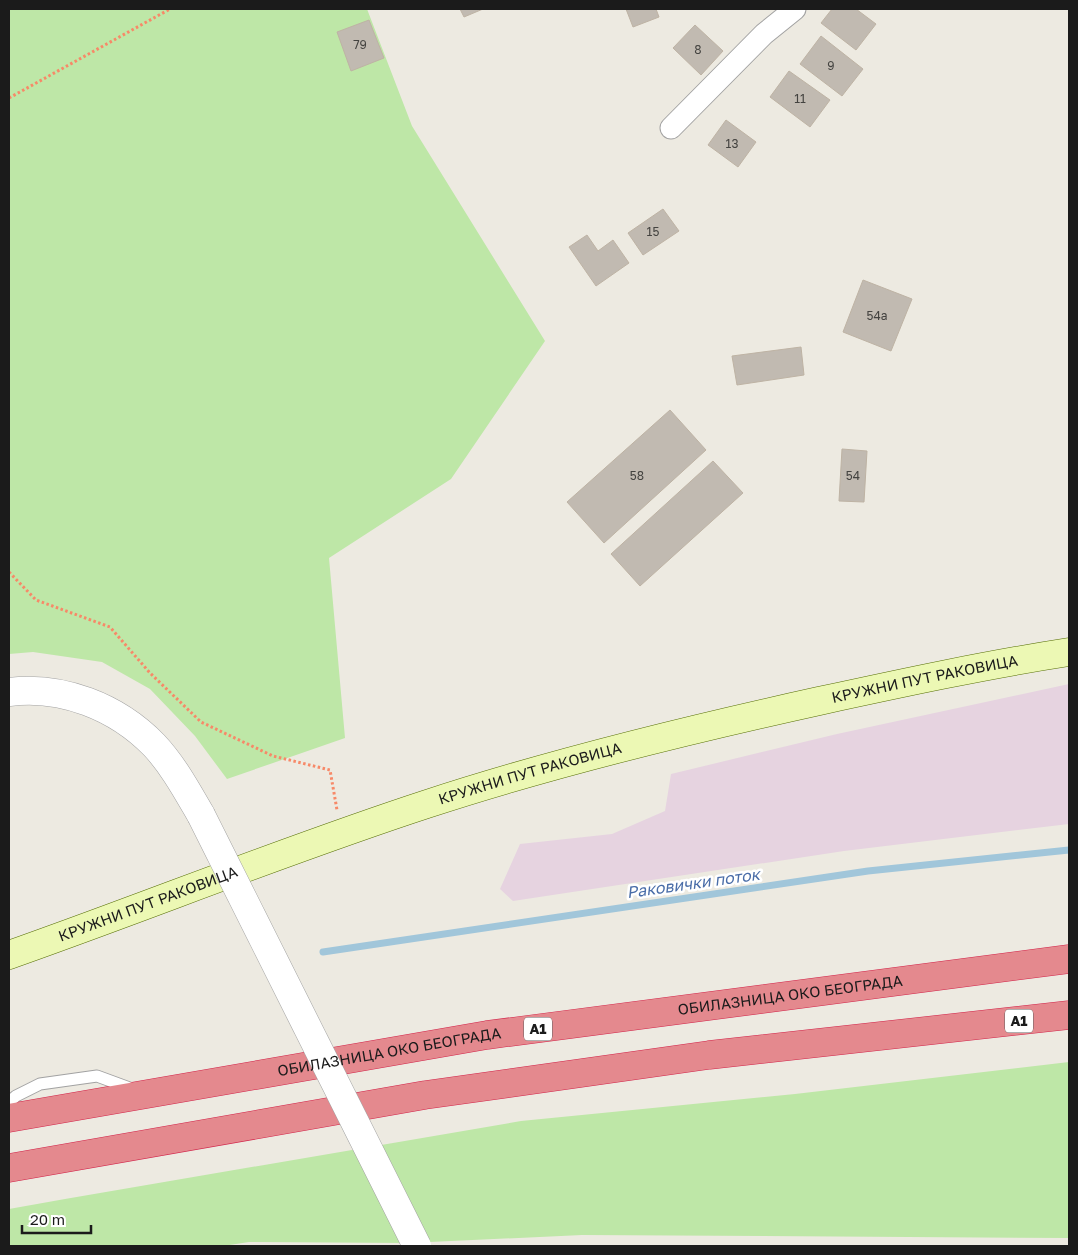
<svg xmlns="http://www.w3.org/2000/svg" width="1078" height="1255" font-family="'Golos Text',sans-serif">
<rect width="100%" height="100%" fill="#edeae1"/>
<path fill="#e6d3e0" d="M1069 684V824L844 851 513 901 500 889 520 844 612 834 665 811 671 774 837 734Z"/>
<path fill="#bee7a7" d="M9 9H367L412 126 545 341 451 479 329 558 345 738 227 779 195 736 150 689 102 662 33 652 9 654Z
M1069 1062V1238L582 1235 408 1243 249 1242 223 1246H9V1209L65 1199 521 1121 795 1094Z"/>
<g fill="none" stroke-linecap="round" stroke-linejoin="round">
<path stroke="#a1c6da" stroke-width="7" d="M323 952 868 871 1069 850"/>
</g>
<path fill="#c1bab1" stroke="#beb3a4" d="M460 9H483L464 17Z
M626 9H656L659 17 633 27Z
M832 9H856L876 24 856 50 821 23Z
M369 20 384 58 351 71 337 32Z
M695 25 723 51 701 75 673 48Z
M821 36 863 69 842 96 800 64Z
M789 71 830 100 810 127 770 97Z
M726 120 756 142 738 167 708 145Z
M663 209 679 231 643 255 628 233Z
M587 235 598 251 613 240 629 263 596 286 569 247Z
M863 280 912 299 891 351 843 332Z
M801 347 804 375 737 385 732 356Z
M670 410 706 450 604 543 567 502Z
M842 449 867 451 864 502 839 501Z
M713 461 743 493 640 586 611 554Z"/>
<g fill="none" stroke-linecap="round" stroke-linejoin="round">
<defs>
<path id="service" d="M9 1102 16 1096 40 1084 97 1076 135 1090"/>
<path id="minor" d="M671 128 764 34 795 9"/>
<path id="tertiary" d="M9 692C62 685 117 707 154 745 173 765 187 791 201 815"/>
<g id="secondary">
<path id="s1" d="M9 955C148 906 286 850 427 804 555 762 687 730 819 701 902 683 985 665 1069 652"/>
</g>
<g id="motorway">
<path id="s2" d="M9 1118 487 1035 1069 959"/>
<path d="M9 1168 425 1095 709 1055 1069 1015"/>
</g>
</defs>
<use href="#service" stroke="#a2a2a2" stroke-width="13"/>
<use href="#minor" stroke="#a2a2a2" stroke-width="23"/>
<use href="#tertiary" stroke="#a2a2a2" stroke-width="29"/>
<use href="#secondary" stroke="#566e06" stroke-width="29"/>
<use href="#motorway" stroke="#d2264b" stroke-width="29"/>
<path stroke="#f78968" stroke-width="3" stroke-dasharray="2.5 2.5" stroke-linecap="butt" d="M9 98 170 9
M9 572 36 600 110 627 150 673 201 722 273 756 330 770 337 810"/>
<use href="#service" stroke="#fff" stroke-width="11"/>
<use href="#minor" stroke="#fff" stroke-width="21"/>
<use href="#tertiary" stroke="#fff" stroke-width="28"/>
<use href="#secondary" stroke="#ecf8b4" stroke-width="28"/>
<use href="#motorway" stroke="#e4898e" stroke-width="28"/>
<defs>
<path id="tertiary-bridge" d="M201 815 417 1246"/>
</defs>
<use href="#tertiary-bridge" stroke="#a2a2a2" stroke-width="29" stroke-linecap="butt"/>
<use href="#tertiary-bridge" stroke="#fff" stroke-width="28"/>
</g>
<g text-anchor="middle" stroke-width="5" stroke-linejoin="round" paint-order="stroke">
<g font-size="12" fill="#444340">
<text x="360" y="49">79</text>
<text x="698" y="54">8</text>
<text x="831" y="70">9</text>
<text x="800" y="103">11</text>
<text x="732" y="148">13</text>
<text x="653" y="236">15</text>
<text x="877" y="320">54a</text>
<text x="637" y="480">58</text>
<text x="853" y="480">54</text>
</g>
<g fill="#fff" stroke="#5f5f5f" stroke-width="1">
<rect x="1005" y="1009.5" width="28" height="23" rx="4"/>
<rect x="524" y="1017.5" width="28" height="23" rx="4"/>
</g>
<g font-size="14" font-weight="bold" fill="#1b1b1b">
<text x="1019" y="1026">A1</text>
<text x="538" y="1034">A1</text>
</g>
<g font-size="15" fill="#1b1b1b" stroke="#fff">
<text dy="5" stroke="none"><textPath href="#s1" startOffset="958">КРУЖНИ ПУТ РАКОВИЦА</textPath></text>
<text dy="5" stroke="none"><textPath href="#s1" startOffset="552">КРУЖНИ ПУТ РАКОВИЦА</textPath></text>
<text dy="5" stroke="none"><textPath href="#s1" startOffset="148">КРУЖНИ ПУТ РАКОВИЦА</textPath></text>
<text dy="5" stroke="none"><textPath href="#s2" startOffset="791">ОБИЛАЗНИЦА ОКО БЕОГРАДА</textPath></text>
<text dy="5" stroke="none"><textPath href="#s2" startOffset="386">ОБИЛАЗНИЦА ОКО БЕОГРАДА</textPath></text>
</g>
<g font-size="16" font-style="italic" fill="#4a6da8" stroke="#fff">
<text transform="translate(693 883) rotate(-8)" y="6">Раковички поток</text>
</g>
</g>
<rect width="1078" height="1255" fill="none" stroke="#1b1b1b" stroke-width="20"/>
<path d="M22 1225v8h69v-8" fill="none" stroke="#1b1b1b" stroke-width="2.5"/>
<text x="30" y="1225" font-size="15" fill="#1b1b1b" stroke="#ffffff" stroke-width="4" paint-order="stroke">20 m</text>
</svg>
